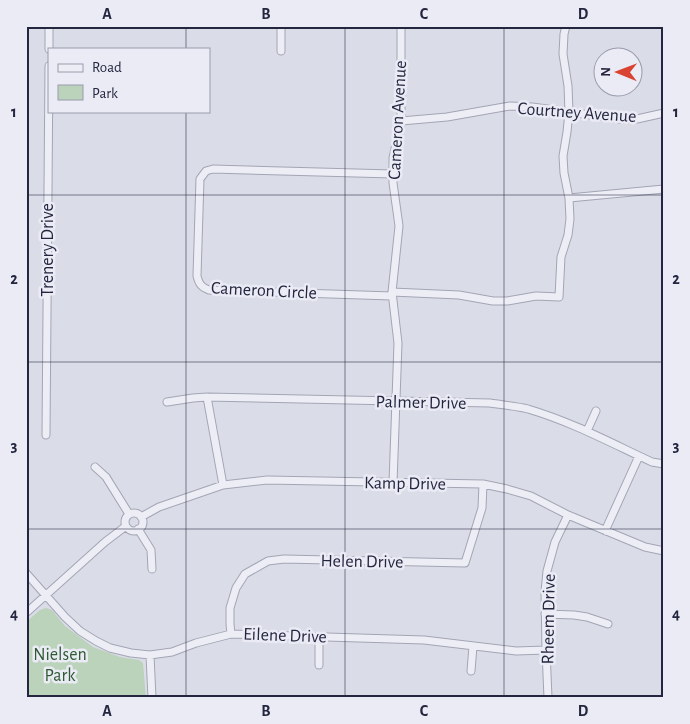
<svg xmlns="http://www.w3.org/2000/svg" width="690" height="724" font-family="'Alegreya Sans',sans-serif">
<rect width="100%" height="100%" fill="#dadce7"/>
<path fill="#bbd2bb" d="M46 608 52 610 65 626 93 647 120 657 139 660 143 663 146 698H26V622L40 610Z"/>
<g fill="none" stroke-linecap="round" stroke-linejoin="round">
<defs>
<path id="minor" d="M49 49V26
M281 51V26
M401 121 447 117 510 106 532 107 620 119H637L664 113
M569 198 664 189
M392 292 459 295 493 301H507L536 296 559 297 561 257 568 235 570 219 569 198 564 173 563 156 567 132 569 112 568 86 563 54 564 34 566 26
M392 296 209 290C201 287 199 284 197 276L200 179 206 171 213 169 393 174
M207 397 223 485
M167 402 193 398 207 397 490 403C502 405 516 406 528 409 572 422 611 443 652 462L664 464
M587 431 596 411
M46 435 49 66
M95 467 106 477 129 514
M393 483 398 343 392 292 399 226 393 183V158L401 121V26
M125 522a9 9 0 1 1 18 0a9 9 0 1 1-18 0Z
M141 517 159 507 223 485 267 480 483 484 507 489 531 496 568 515 645 547 664 551
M138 529 151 550 152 569
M605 531 639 456
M26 573 65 617 80 631 96 641 110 648 131 653 150 655 172 652 196 643 231 634 424 640 516 651 546 650
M26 613 105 542 126 526
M545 614 574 615 587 617 608 624
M231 634 230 624V608L236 588 245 574 268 561 284 559 465 563 482 508 483 484
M150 655 152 698
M319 665V637
M471 671 473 646
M548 698 546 650 545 592 547 571 555 542 568 515"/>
</defs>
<use href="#minor" stroke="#a3a5b4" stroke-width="9"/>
<use href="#minor" stroke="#edeef5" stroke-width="7"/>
</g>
<path fill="none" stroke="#23263e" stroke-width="1" stroke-opacity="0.55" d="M186 26V49M345 26V698M504 26V698M186 111V698M26 195H664M26 362H664M26 529H664"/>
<g text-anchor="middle" stroke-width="5" stroke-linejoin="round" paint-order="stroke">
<g font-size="18" fill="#23263e" stroke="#eaebf5">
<text transform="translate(577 112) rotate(4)" y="6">Courtney Avenue</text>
<text transform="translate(397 120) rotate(-87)" y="6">Cameron Avenue</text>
<text transform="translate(47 250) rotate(-90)" y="6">Trenery Drive</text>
<text transform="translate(264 290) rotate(3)" y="6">Cameron Circle</text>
<text transform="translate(421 402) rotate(1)" y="6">Palmer Drive</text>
<text transform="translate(405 483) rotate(1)" y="6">Kamp Drive</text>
<text transform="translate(362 561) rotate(1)" y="6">Helen Drive</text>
<text transform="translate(548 619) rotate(-89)" y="6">Rheem Drive</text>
<text transform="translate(285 635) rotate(2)" y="6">Eilene Drive</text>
</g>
<g font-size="18" fill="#2f5b32" stroke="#eaebf5">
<text x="60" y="660">Nielsen<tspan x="60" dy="21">Park</tspan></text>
</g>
</g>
<rect width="690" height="724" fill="none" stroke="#eaebf5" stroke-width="55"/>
<rect x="48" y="48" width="162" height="65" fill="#eaebf5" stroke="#9a9cac"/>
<rect x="58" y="64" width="25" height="8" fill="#edeef5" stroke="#9a9cac"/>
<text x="92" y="72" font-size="15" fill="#23263e">Road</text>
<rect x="58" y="85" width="25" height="15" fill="#bbd2bb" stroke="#9a9cac"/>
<text x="92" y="98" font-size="15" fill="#23263e">Park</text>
<g transform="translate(618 72) rotate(271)"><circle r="24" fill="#eaebf5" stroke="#9a9cac"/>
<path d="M0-4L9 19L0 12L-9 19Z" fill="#da4231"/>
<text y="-8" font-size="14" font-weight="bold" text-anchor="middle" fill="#23263e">N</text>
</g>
<rect x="28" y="28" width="634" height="668" fill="none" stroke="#23263e" stroke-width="2"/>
<g font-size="16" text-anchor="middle" font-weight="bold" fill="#23263e">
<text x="107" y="19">A</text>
<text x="266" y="19">B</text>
<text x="424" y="19">C</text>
<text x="583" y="19">D</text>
<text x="14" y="117">1</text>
<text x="676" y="117">1</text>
<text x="14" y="284">2</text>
<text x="676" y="284">2</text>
<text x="14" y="451">3</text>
<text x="676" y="451">3</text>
<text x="14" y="619">4</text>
<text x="676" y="619">4</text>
<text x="107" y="716">A</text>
<text x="266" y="716">B</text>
<text x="424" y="716">C</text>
<text x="583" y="716">D</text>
</g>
</svg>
